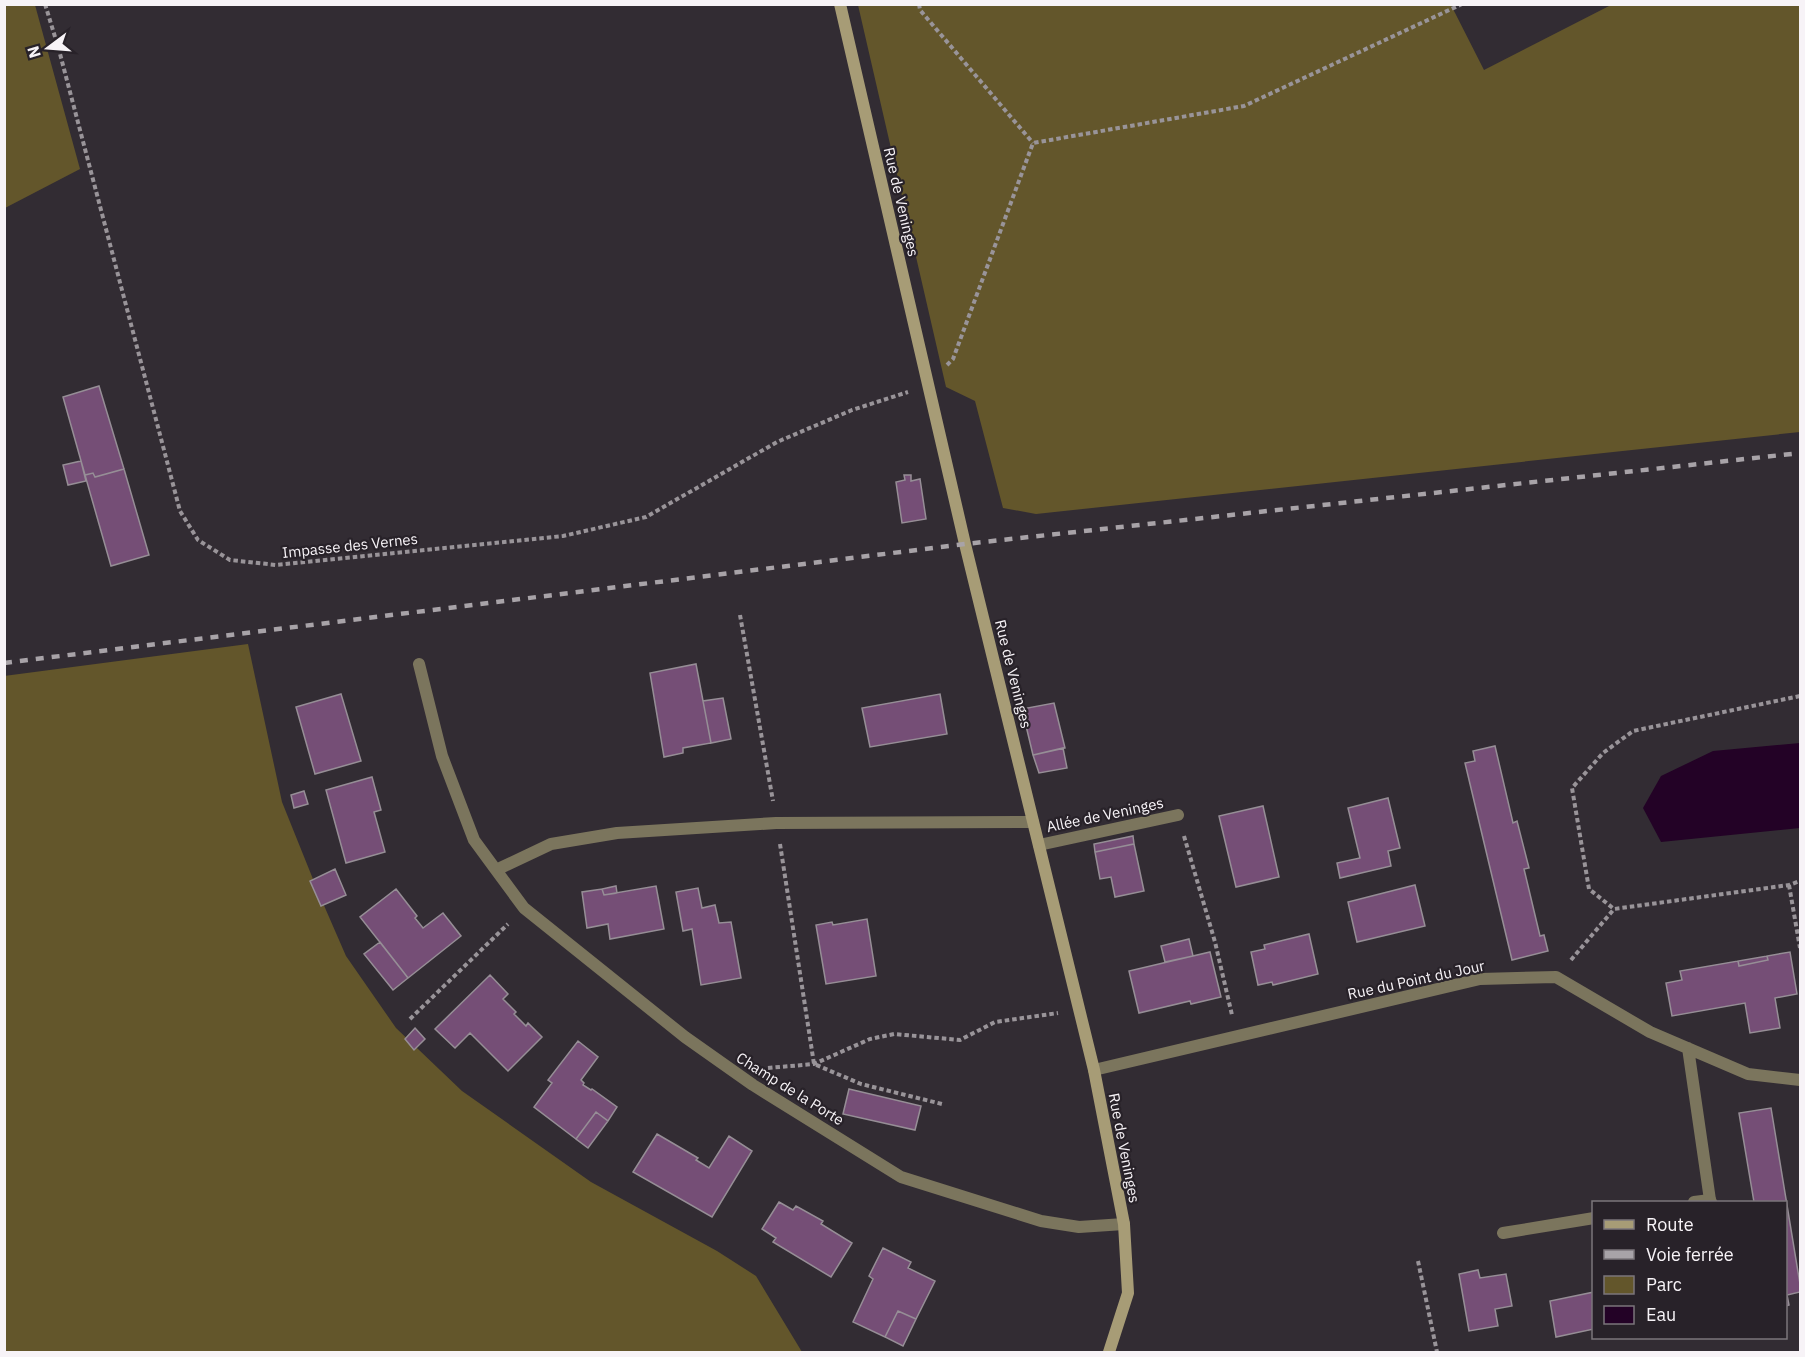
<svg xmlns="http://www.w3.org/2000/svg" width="1805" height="1357" font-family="'IBM Plex Sans',sans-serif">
<rect width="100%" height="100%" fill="#322c33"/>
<path fill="#63562b" d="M5 4 35 5 80 169 5 208Z
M858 5H1451L1484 70 1611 5H1800V432L1036 514 1003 508 975 401 946 387Z
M248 644 282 802 319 894 346 956 396 1028 462 1091 591 1182 717 1251 756 1276 802 1352H5L4 676Z"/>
<path fill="#230226" d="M1800 743V828L1661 842 1643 808 1661 776 1713 751Z"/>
<path fill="#754e76" stroke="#968e96" stroke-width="1.5" d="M99 386 124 469 95 477 93 473 85 475 63 397Z
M81 461 86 481 68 485 63 465Z
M124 469 149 555 111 566 85 475 93 473 95 477Z
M904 475H911V481L920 479 926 519 902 523 896 482 905 480Z
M696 664 711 743 683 748V753L664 757 650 673Z
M341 694 361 761 315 774 296 707Z
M940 694 947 734 870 747 862 708Z
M723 698 731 739 711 743 703 701Z
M1054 703 1065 748 1033 755 1022 709Z
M1495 746 1513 823 1517 821 1529 868 1524 869 1540 936 1544 935 1548 951 1512 960 1465 763 1475 761 1473 751Z
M1063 748 1067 768 1039 773 1033 755Z
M372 777 381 810 374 812 385 852 346 863 326 790Z
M304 791 308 804 294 808 291 795Z
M1388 798 1400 848 1388 851 1391 866 1340 878 1337 863 1360 858 1348 808Z
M1263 806 1279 877 1236 887 1219 816Z
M1133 836 1134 844 1095 852 1094 844Z
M1134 844 1144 891 1115 897 1111 877 1100 879 1095 852Z
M335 869 346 895 321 906 310 881Z
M1415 885 1425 926 1357 942 1348 902Z
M616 886 617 893 604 895 602 889Z
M656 886 664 929 610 939 608 924 587 928 582 892 602 889 604 895Z
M698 888 702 908 715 905 719 923 731 922 741 978 701 985 692 929 683 931 676 892Z
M396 889 417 916 415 918 423 928 443 913 461 936 408 978 360 917Z
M867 919 876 976 826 984 816 925 832 922 833 925Z
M1309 934 1318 974 1273 985 1272 982 1258 985 1251 952 1265 949 1264 945Z
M1189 939 1193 956 1165 962 1161 946Z
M380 942 408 978 393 990 364 954Z
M1210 952 1221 997 1191 1004 1190 1001 1139 1013 1129 971Z
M1790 952 1797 994 1775 998 1780 1028 1750 1033 1745 1003 1672 1016 1666 983 1682 980 1680 971 1738 961 1739 966 1768 960 1767 956Z
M1767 956 1768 960 1739 966 1738 961Z
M490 975 508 994 503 999 516 1012 514 1014 526 1026 528 1023 542 1037 508 1071 470 1033 455 1048 435 1029Z
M415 1028 425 1039 414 1050 405 1039Z
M578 1041 598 1057 581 1080 584 1083 583 1085 591 1090 592 1089 617 1107 608 1121 596 1112 576 1139 534 1107 552 1083 548 1080Z
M849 1089 921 1106 915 1130 843 1114Z
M1771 1108 1800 1284V1292L1787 1295 1789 1305 1786 1306V1202H1754L1739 1113Z
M596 1112 608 1121 588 1148 576 1139Z
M657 1134 698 1158 696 1160 709 1168 729 1136 752 1151 712 1217 633 1172Z
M779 1202 793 1210 796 1206 823 1221 821 1224 852 1243 831 1277 773 1242 776 1238 762 1229Z
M883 1248 911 1262 908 1268 935 1281 916 1319 898 1311 885 1337 853 1322 873 1279 869 1276Z
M1478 1270 1480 1278 1506 1274 1512 1306 1495 1309 1498 1326 1469 1331 1459 1274Z
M1594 1292V1329L1556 1337 1550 1301Z
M898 1311 916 1319 903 1346 885 1337Z"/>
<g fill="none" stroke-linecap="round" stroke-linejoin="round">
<path stroke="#999499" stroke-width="4" stroke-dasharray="4.5 3" stroke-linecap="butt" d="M45 4 59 50 180 511 198 540 230 560 276 565 563 536 646 517 777 442 852 410 908 392
M919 4 920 10 1033 143
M947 365 953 359 1033 143 1244 106 1462 4
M740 615 773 801
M1800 696 1633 731 1603 753 1572 788 1589 889 1614 909 1789 885 1800 881
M1184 836 1215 942 1232 1015
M780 844 814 1064 861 1084 942 1104
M1789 885 1800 948
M1571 960 1614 909
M410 1019 508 924
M768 1068 814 1064 870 1039 894 1034 960 1040 995 1022 1058 1013
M1418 1261 1437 1352"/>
<path stroke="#7b755d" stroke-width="12" d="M1694 1202 1710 1200 1711 1202
M1503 1233 1594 1218"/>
<path stroke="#7b755d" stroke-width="12" d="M419 664 442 756 474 840 496 870
M1033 822 776 823 617 833 551 844 496 870 524 908 685 1037 753 1085 901 1177 1041 1221 1079 1227 1124 1224
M1039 845 1178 815
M1688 1048 1710 1200
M1094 1070 1480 979 1556 977 1650 1032 1748 1074 1800 1080"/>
<path stroke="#a79c76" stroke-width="12" d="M840 4 965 544 1094 1070 1124 1224 1128 1293 1109 1352"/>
<path stroke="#a8a3a8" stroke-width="4.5" stroke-dasharray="8 8" stroke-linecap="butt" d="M4 663 965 544 1800 453"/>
</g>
<g text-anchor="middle" stroke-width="4.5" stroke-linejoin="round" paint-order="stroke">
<g font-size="15" fill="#f7f3f7" stroke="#282229">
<text transform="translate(901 202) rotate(77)" y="5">Rue de Veninges</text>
<text transform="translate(350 546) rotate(-6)" y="5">Impasse des Vernes</text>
<text transform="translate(1013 674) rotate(76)" y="5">Rue de Veninges</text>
<text transform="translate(1105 815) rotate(-12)" y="5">Allée de Veninges</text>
<text transform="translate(1416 980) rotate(-12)" y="5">Rue du Point du Jour</text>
<text transform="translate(790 1089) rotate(32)" y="5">Champ de la Porte</text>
<text transform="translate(1124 1148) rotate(79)" y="5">Rue de Veninges</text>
</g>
</g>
<rect width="1805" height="1357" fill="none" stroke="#f7f3f7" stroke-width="12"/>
<rect x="1592" y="1201" width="195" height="138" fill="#282229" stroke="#7b767b" stroke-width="1.5"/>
<rect x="1604" y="1220" width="30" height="9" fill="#a79c76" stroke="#7b767b" stroke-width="1.5"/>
<text x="1646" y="1231" font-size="18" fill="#f7f3f7">Route</text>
<rect x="1604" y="1250" width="30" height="9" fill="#a8a3a8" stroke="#7b767b" stroke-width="1.5"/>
<text x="1646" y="1261" font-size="18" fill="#f7f3f7">Voie ferrée</text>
<rect x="1604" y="1276" width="30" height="18" fill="#63562b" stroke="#7b767b" stroke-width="1.5"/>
<text x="1646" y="1291" font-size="18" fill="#f7f3f7">Parc</text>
<rect x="1604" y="1306" width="30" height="18" fill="#230226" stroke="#7b767b" stroke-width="1.5"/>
<text x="1646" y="1321" font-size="18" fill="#f7f3f7">Eau</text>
<g transform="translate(48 48) rotate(254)" stroke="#282229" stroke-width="4.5" paint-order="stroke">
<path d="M0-4.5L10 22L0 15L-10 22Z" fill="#f7f3f7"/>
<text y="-9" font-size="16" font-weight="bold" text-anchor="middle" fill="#f7f3f7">N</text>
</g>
</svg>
